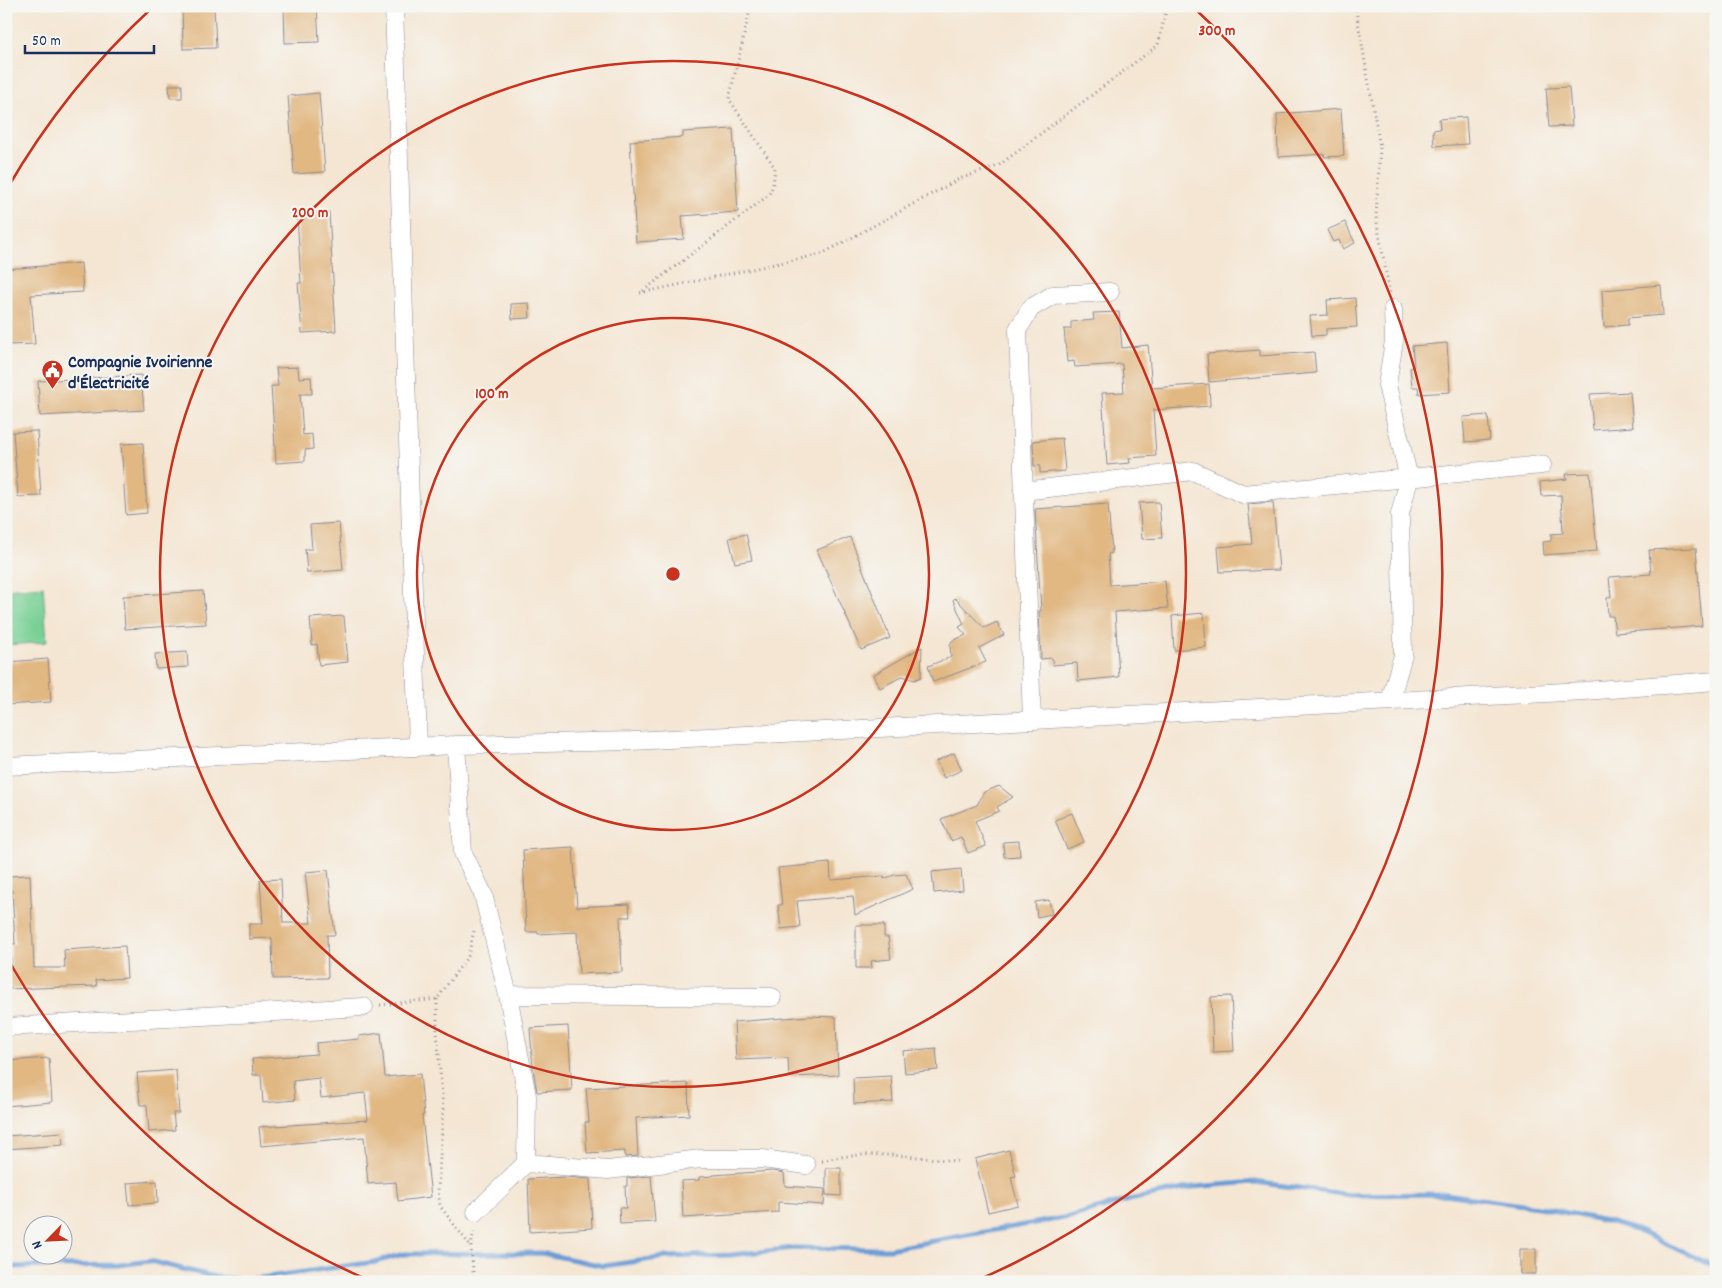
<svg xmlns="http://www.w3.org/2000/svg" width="1722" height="1288" font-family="Dekko,sans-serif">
<rect width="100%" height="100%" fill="#f6f6f2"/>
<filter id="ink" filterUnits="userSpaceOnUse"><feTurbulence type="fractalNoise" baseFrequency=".02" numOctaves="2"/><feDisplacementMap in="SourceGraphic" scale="10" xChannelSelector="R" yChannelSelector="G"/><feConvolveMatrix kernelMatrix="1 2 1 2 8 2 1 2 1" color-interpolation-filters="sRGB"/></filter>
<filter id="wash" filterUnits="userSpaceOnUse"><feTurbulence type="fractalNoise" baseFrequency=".0096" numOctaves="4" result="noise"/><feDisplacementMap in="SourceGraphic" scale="20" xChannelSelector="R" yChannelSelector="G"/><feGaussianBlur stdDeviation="1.12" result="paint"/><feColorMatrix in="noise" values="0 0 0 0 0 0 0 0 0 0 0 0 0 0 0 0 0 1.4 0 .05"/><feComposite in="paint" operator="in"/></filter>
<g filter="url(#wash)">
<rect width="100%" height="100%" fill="#f4e6d3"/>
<path fill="#79d095" stroke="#4a807a" d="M43 586 47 642 6 645V589Z"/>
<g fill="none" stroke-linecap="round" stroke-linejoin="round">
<path stroke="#6c9dd6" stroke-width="5" d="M6 1267 119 1265 150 1261 215 1277 246 1280 375 1262 404 1254 541 1253 604 1266 666 1257 731 1255 794 1248 889 1249 1069 1217 1129 1200 1193 1187 1255 1182 1350 1195 1446 1194 1544 1208 1605 1221 1636 1230 1716 1267"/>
</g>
<g id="blocks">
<path fill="#e1b782" d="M182 6H214L216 48 183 49Z
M284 6H317L319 42 285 43Z
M169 85H182V98H170Z
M1569 87 1572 126 1549 127 1546 88Z
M319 93 325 172 294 174 288 96Z
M1341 109 1344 156 1324 157V154L1278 157 1277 114Z
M1466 117 1468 144 1434 146 1433 130 1440 129 1439 119Z
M733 129 738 212 682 216 684 239 636 242 630 141 683 137V132Z
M329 212 336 331 302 333 298 283H301L297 214Z
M1345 222 1355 243 1343 249 1339 240 1333 242 1327 230Z
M81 263 83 292 31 295 35 344 9 345 6 269Z
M1661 285 1663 315 1628 318V325L1604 327 1602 290Z
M1355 298 1357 327 1326 329V335L1312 336 1310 316 1328 315 1327 300Z
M529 303 530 318 512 319 511 304Z
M1119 312 1122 348 1148 345 1152 388 1209 384 1210 406 1153 410 1156 456 1129 458 1130 463 1107 465 1102 393 1124 392 1122 364 1075 367 1074 361 1067 362 1064 329H1071V322L1094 320 1093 313Z
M1447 343 1450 392 1419 394 1418 387H1412L1410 368 1414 367 1412 346Z
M1260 350V356L1314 352 1316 373 1209 382 1207 354Z
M298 367 299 378 311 377 312 394H300L303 435 312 434 313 449 305 450V461L276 463 271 386H278L276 368Z
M141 375 144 410 40 416 38 381Z
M1630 392 1633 427 1593 430 1590 394Z
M1488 415 1490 440 1465 442 1463 417Z
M37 431 41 496 18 497 13 432Z
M1062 438 1065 471 1040 473V465L1034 466 1033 441Z
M143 443 147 513 126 515 121 444Z
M1590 473 1597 551 1544 555 1543 542 1551 541V534L1563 533 1561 495 1541 496 1540 482 1567 479 1566 474Z
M1159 502 1162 538 1142 539 1139 503Z
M1273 502 1279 570 1220 572 1218 547 1252 544 1248 504Z
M1108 504 1112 553 1108 554 1110 585 1165 581 1168 608 1115 612 1119 677 1078 681 1077 663 1053 665 1052 658 1041 659 1039 611H1041L1035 509Z
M339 523 343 570 307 573 305 549H312L310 525Z
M746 534 752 560 735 563 729 538Z
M850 537 890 638 861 650 817 550Z
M1696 548 1702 626 1615 633 1613 616H1608L1607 598 1611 597 1609 577 1651 574 1649 550Z
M203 591 206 624 125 629 123 596Z
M955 598 984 628 997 622 1004 635 979 648 986 662 933 682 928 666 951 657 950 645 952 641 966 635 959 627 964 624 953 600Z
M1204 613 1206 647 1174 650 1172 616Z
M344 616 348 662 319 665 317 644 312 645 310 618Z
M922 647 921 677 914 680 903 676 880 688 873 675Z
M187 652 188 667 156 669 155 654Z
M48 659 51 702 6 705V662Z
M954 753 962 770 944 778 936 761Z
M999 786 1013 797 997 807 999 811 975 821 986 846 968 853 961 837 951 841 941 819 977 805 984 792Z
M1072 813 1084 842 1067 849 1055 820Z
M1019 841 1020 856 1004 857 1003 842Z
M573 847 577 907 629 904 630 917H620L622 972 579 974 577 932 538 934V932H526L523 850Z
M830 863 831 880 884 876V879L894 875 906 874 913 889 855 915 853 896 797 901 800 927 781 929 778 905H782L778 868Z
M961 869 963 890 934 893 932 872Z
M328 870 335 935H327L328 978 273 979 272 938 249 939V924H263L260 880 281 879 283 923H311L305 872Z
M30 875 34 968H65L64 950 125 946 127 978 96 980 97 986 6 989V969H11V944H15L12 890H10L9 876Z
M1049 900 1052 914 1037 917 1035 902Z
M856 925H884V937H888L891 959 871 961 872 968H856Z
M1231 996 1234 1051 1213 1052 1211 997Z
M809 1016 836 1017 838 1075 789 1077 788 1058 736 1060 734 1022Z
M568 1026 572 1090 537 1092 533 1069 530 1028Z
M381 1033 385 1077 420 1074 424 1115H422L431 1197 398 1201 396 1182 368 1184 364 1137 261 1146 259 1127 368 1120 365 1093 321 1098 319 1078 293 1081 295 1100 263 1103 261 1075H253L252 1059 317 1054 316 1043 359 1039V1036Z
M936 1048 938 1070 905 1073 903 1051Z
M49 1058 52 1102 6 1106V1061Z
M176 1070 179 1113H173L175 1130 149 1132 147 1105H140L137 1073Z
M891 1076 893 1102 854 1104 853 1078Z
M688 1083 689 1115 636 1118 638 1156 625 1157V1151L587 1153 585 1122H589L586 1088Z
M62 1132 63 1145 6 1149V1136Z
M1009 1150 1016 1176 1011 1177 1018 1205 988 1212 975 1159Z
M826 1168H841V1196L826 1195Z
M773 1171 784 1173 785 1186 825 1189 824 1205 778 1202V1212L683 1218 681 1181 699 1180V1177L713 1176V1175Z
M651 1176 655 1222 620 1224 619 1208H626L625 1186H627V1178Z
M565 1177 590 1179 592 1228 530 1232 528 1179Z
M157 1181 158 1203 129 1205 127 1183Z
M1520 1249H1536V1274H1520Z"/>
</g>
</g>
<g filter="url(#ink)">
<use href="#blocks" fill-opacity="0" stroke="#888a98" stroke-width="1"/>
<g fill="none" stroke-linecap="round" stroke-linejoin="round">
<defs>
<path id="minor" d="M394 6 418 747
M1023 491 1193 471 1243 494 1542 465
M1390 701 1403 655 1400 514 1409 479 1387 385 1394 341 1393 309
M1032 720 1018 329 1031 308 1053 295 1110 292
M456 745 463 853 483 894 508 995 527 1096 526 1163 476 1212
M6 766 456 745 632 741 1584 691 1716 681
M508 995 772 997
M6 1027 364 1007
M526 1163 608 1170 701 1159H762L806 1165"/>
</defs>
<use href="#minor" stroke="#888a98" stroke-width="19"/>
<path stroke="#888a98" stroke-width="3" stroke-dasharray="1 4" stroke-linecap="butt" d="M1356 10 1380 147 1376 217 1390 294
M643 291 769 195 773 185 775 168 729 99 751 6
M640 293 822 254 959 179 998 166 1158 45 1167 6
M437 999V1031L443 1109 438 1190 440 1206 471 1247
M380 1005 437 999 468 956 474 931
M822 1161C867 1149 911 1157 957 1161
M474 1282 471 1247 474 1228"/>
<use href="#minor" stroke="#fff" stroke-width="18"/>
</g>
</g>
<g fill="none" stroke="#c8321e" stroke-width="2.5">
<circle cx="673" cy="574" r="256"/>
<circle cx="673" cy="574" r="513"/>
<path d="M366 1279A769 769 0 0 1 7 958M7 189A769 769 0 0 1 153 7M1193 7A769 769 0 0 1 980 1279"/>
</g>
<defs>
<symbol id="civic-pin" viewBox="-11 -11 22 30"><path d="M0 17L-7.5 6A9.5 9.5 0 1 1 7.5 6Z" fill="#c8321e" stroke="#f6f6f2"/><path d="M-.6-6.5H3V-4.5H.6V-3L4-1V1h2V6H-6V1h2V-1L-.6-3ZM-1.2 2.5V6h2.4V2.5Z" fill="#fff"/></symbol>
</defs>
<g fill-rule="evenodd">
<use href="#civic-pin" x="40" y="358" width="25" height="34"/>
</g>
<g text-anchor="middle" stroke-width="4" stroke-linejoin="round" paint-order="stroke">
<g font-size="18" font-weight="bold" fill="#1b2f5e" stroke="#f6f6f2" text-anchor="start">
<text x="68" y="367">Compagnie Ivoirienne<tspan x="68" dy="21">d'Électricité</tspan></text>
</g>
</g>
<circle cx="673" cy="574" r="8" fill="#c8321e" stroke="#f6f6f2" stroke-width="2.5"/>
<g font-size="15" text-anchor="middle" font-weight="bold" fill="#c8321e" stroke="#f6f6f2" stroke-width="4" stroke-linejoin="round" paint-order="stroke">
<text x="1217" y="35">300 m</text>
<text x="310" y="217">200 m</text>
<text x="492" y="398">100 m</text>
</g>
<rect width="1722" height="1288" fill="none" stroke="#f6f6f2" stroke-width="25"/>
<g transform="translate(48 1240) rotate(246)"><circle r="24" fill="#f6f6f2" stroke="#9ea6b7"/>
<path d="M0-4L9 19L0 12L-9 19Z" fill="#c8321e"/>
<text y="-8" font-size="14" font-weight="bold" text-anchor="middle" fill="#1b2f5e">N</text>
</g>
<path d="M25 45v8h129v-8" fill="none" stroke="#1b2f5e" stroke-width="2.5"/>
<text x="32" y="45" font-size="15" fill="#1b2f5e" stroke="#f6f6f2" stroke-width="4" paint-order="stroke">50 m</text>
</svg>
